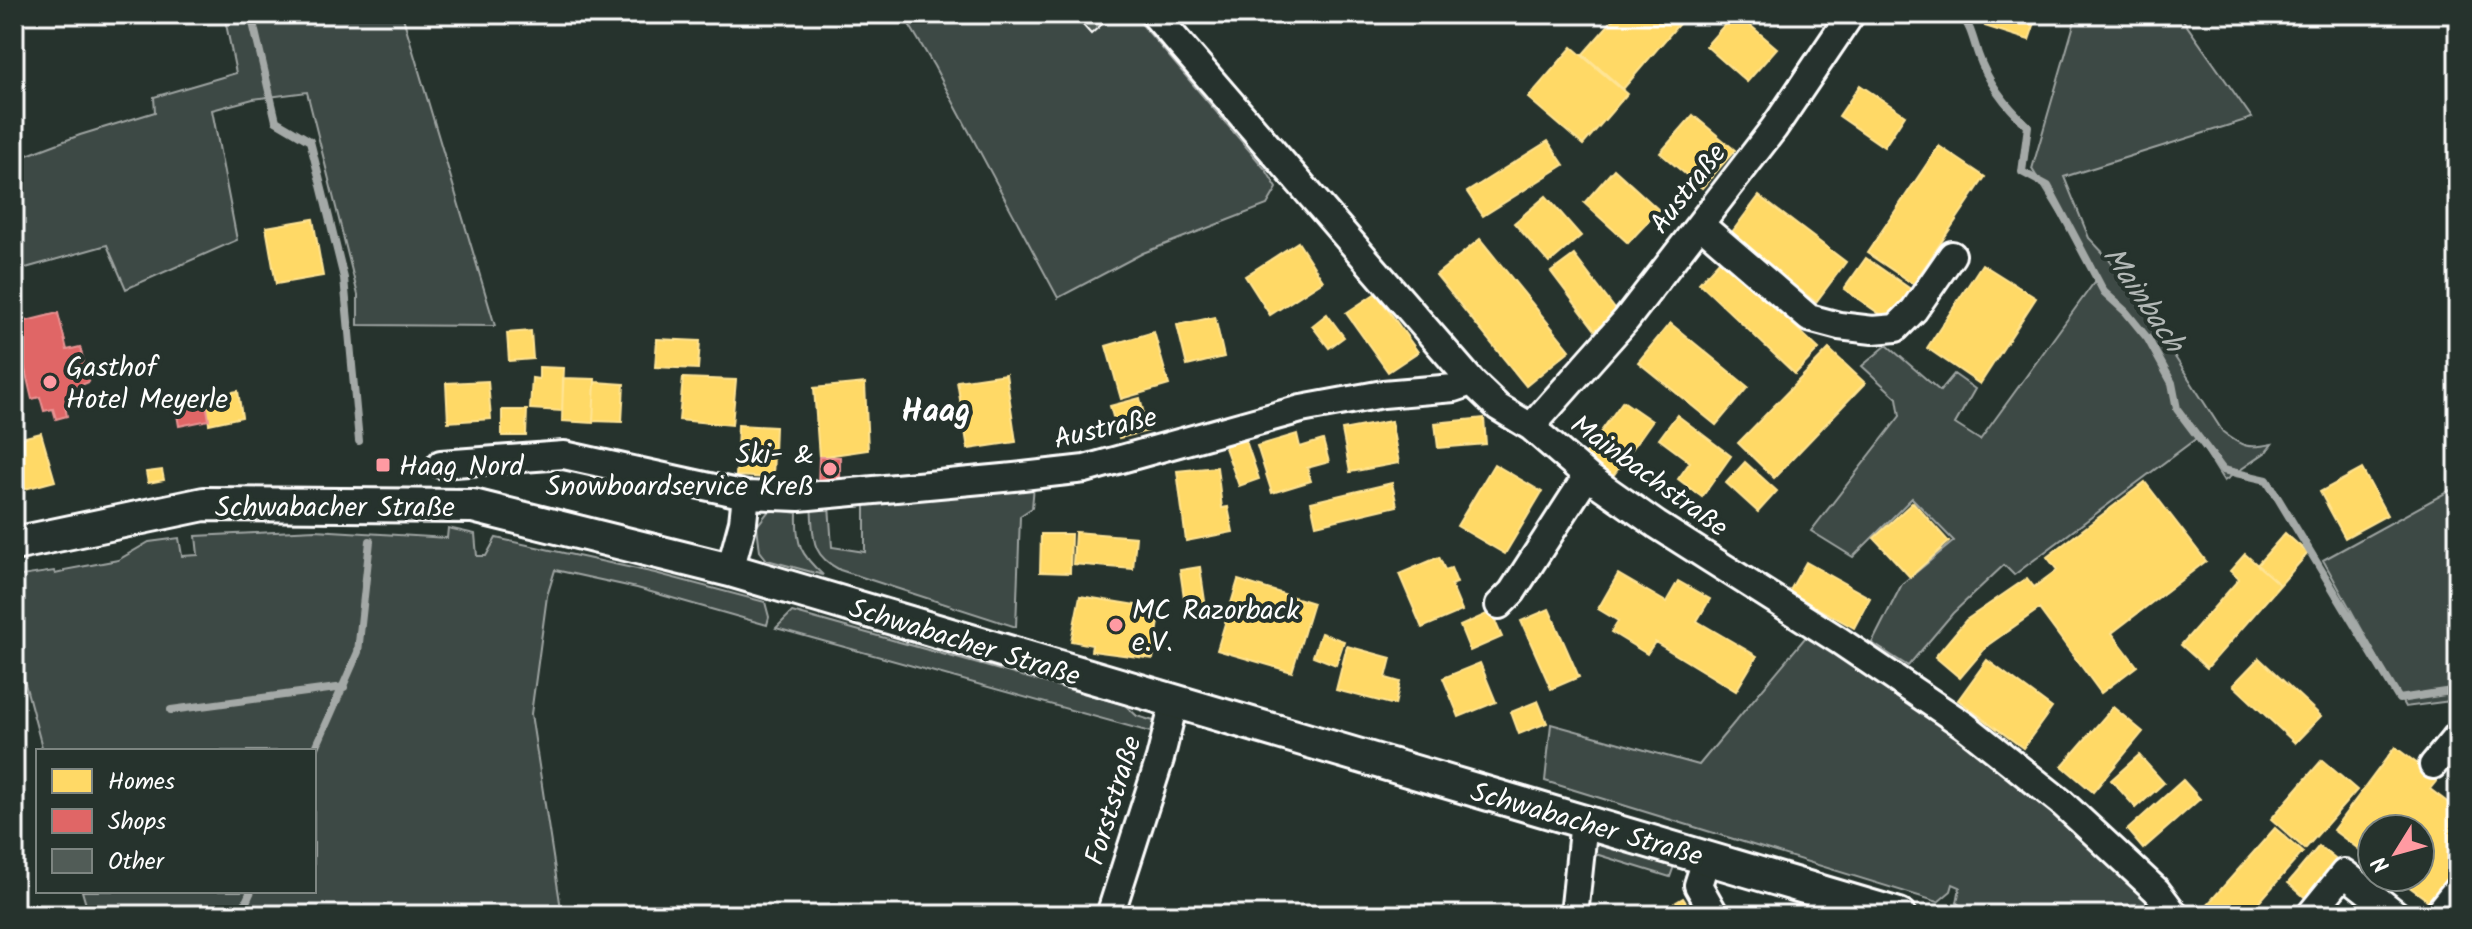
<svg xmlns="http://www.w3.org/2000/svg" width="2472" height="929" font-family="Kalam,sans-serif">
<rect width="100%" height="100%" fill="#26332d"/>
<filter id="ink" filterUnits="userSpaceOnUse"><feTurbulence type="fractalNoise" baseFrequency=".0125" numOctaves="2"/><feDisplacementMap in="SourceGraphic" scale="16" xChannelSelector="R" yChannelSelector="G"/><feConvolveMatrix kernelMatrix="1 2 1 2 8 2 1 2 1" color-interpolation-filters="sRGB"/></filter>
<g filter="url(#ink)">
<path fill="#3e4944" stroke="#9ea4a2" stroke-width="2" d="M224 14H402L495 326 358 325V295L307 92 253 99 212 110 237 240 126 289 107 245 22 269 14 254V160L80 135 155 112 154 97 236 73Z
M903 14H1133L1266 170 1277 188 1267 205 1143 253 1058 298 934 66Z
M2077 14H2189L2183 20 2252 118 2064 177 2089 238 2108 258 2143 307 2223 432C2242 447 2248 449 2272 444L2266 452 2224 481 2197 438 2014 575 2004 565 1953 613 1908 666 1872 643 1902 584 1954 541 1912 498 1853 557 1811 531 1900 416 1897 398 1862 366 1887 345 1940 391 1954 374 1975 389 1955 424 1980 440 2098 277 2032 169Z
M1034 485 1032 508 1020 516 1016 627 840 570C809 554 814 537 811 505H829L832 547 865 552V504L971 495Z
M2458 486V700L2405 707 2323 560Z
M778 510 797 513C796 544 800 554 823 575L767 560 760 551 757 526 768 512Z
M448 528 475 534 477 556H486L496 538 655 573 765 602 769 617 767 625 637 588 555 570 547 596 531 714 562 915H89L82 891H314V751H43L14 642V577L54 571 55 574 64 572V570L118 560 149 542 179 538 182 556 198 555 196 536 315 530 447 538Z
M792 612 1125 705 1137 716 1167 725 1157 734 776 628Z
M1809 633C1888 687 1968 740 2041 800 2083 835 2122 875 2159 915H1987L1968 910 1957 903 1960 887 1953 884 1951 891 1938 902 1545 781 1551 724 1699 765Z
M1593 841 1674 866 1670 877 1589 852Z"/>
<path fill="#ffd966" stroke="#ffe494" stroke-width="2" d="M1618 14H1678L1683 19 1623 89 1583 54Z
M1734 14H1737L1777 48 1747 82 1706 46Z
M1989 14H2038L2029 40 1985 26Z
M1572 47 1627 94 1583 145 1528 98Z
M1860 85 1905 115 1884 147 1839 116Z
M1693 115 1735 150 1702 188 1660 153Z
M1548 141 1564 165 1483 216 1467 192Z
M1939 146 1985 177 1913 284 1867 253Z
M1614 169 1659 210 1628 243 1584 203Z
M1546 196 1581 236 1549 263 1514 223Z
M1759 196 1846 262 1816 302 1729 236Z
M313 219 323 276 276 284 266 227Z
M1480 239 1570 350 1526 386 1436 275Z
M1298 242 1323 281 1270 315 1245 276Z
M1574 255 1618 313 1595 330 1551 272Z
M1722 258 1819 349 1795 374 1699 283Z
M1866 258 1912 290 1890 321 1844 289Z
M1982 264 2036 298 1980 384 1927 348Z
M1376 293 1418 352 1388 372 1346 313Z
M1327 314 1344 337 1329 348 1312 326Z
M1215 317 1224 357 1187 366 1177 325Z
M1670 323 1748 387 1716 425 1638 362Z
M531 331 533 359 509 361 507 333Z
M1154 332 1169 385 1121 399 1106 346Z
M657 339 700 341 698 369 655 367Z
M1829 349 1865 383 1774 478 1738 443Z
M539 367 564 368 562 411 530 409 532 378 539 379Z
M1006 374 1016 442 968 449 957 381Z
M563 378 595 379 593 423 562 421Z
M683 378 736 380 732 425 679 420Z
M488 381 491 419 448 422 446 383Z
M595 382 624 384 622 422 593 421Z
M865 383 868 450 819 457 814 388Z
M238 391 242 417 209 424 205 397Z
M1140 398 1148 431 1119 438 1110 406Z
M1623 401 1652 421 1613 476 1584 455Z
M502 410H527L526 436H502Z
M1677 415 1731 456 1702 497 1678 479 1690 462 1659 439Z
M1484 418 1486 444 1438 448 1435 423Z
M1391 421 1399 463 1350 472 1342 430Z
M738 425 775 427 773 478 736 476Z
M41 433 55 481 14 492V440Z
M1297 434 1300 447 1323 440 1329 462 1307 468 1311 481 1272 493 1257 446Z
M1244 435 1259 479 1239 486 1223 442Z
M1745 462 1777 491 1758 512 1726 483Z
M1494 464 1542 492 1505 554 1457 526Z
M1217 467 1222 508 1228 507 1233 532 1186 541 1177 471Z
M2362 469 2387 515 2345 538 2320 492Z
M162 470 164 480 148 483 146 472Z
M2145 482 2206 561 2112 633 2137 666 2101 693 2039 609 1988 645 1960 678 1935 657 1966 620 2027 578 2034 587 2057 570 2047 557Z
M1392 483 1397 506 1316 525 1311 502Z
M1913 502 1949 542 1910 577 1874 538Z
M1075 532 1136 537 1133 569 1073 564Z
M2285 533 2308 553 2280 585 2257 565Z
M1041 534H1071L1070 573 1040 572Z
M2245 554 2280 585 2207 668 2181 645 2239 579 2230 571Z
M1439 557 1445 570 1451 568 1457 583 1451 585 1462 611 1422 628 1399 574Z
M1806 562 1870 598 1854 628 1789 592Z
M1200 567 1206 608 1186 611 1180 570Z
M1618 574 1666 602 1678 581 1710 599 1697 621 1757 656 1736 691 1655 642 1647 654 1611 632 1618 621 1598 609Z
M1238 580 1313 603 1292 672 1217 650Z
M1080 596 1161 609 1153 659 1091 651 1092 645 1071 641Z
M1549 609 1579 677 1551 689 1521 621Z
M1491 612 1502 637 1470 651 1460 626Z
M1321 633 1344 641 1336 665 1313 656Z
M1347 646 1391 658 1386 678 1400 682 1395 705 1336 690Z
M2259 658 2321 716 2295 743 2233 685Z
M1987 660 2052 708 2023 748 1958 700Z
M1480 663 1496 702 1459 717 1443 678Z
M1538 701 1547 723 1519 734 1511 712Z
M2113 707 2143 732 2093 792 2062 766Z
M2395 747 2438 779 2430 789 2458 810V864L2430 902 2396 877H2420V829H2372V859L2333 830Z
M2139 755 2164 783 2136 808 2111 780Z
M2322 760 2357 790 2305 849 2271 819Z
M2183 780 2200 799 2143 849 2127 830Z
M2275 828 2303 852 2248 915H2218L2207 905Z
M2319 846 2340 863 2309 901 2288 883Z
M1683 898 1694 915H1654Z"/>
<path fill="#e06666" stroke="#e99494" stroke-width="2" d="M58 313 67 350 80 347 89 382 69 390 72 404 65 406 67 416 56 419 53 409 44 411 40 397 32 399 14 324Z
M205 397 209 420 179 426 175 403Z
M819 457H840V484H818Z"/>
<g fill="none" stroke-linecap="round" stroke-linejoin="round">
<path stroke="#a4a9a7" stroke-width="8" d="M251 14 276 121 310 141 344 278 359 441
M1961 14C1971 27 1973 39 1978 54 1988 83 2005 105 2028 126L2022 172 2048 186 2104 292 2126 312 2148 339 2172 383 2177 409 2223 470 2267 480 2399 699 2458 690
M171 710 344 687
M314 752 358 652 370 541
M242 911 251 891"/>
</g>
<path fill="#515c57" stroke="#fff" stroke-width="2" d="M1073 14H1107L1110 17 1091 34Z"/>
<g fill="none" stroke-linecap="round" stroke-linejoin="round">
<defs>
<path id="minor" d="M1154 14 1472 382 1498 407 1531 427 1590 478 1657 525 1840 641 1964 725 2061 802 2157 891 2175 915
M1700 224 1809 318 1839 326 1873 330 1896 328 1914 310 1952 255
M1531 427 1626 320 1774 128 1851 14
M441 464 564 455 746 495 799 497 1014 477 1085 469 1301 409 1383 394 1454 388 1472 382
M730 570 743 522 746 495
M1499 605 1512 592 1587 476
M2433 765 2458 735
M1707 857 1698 885 1715 915
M1110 915 1160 759 1174 703
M1574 915 1584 821
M2310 915 2344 873 2397 915
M2436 915 2458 888"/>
<path id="major" d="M14 544 204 504 473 506 730 570 1899 915"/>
</defs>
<use href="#minor" stroke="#fff" stroke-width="32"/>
<use href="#major" stroke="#fff" stroke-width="38"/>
<use href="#minor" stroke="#26332d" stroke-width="26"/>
<use href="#major" stroke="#26332d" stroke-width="32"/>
</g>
</g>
<g fill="#ff9aa2" stroke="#26332d" stroke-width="3">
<circle cx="50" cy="382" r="8"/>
<rect x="375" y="457" width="16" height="16" rx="4"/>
<circle cx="830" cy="469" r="8"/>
<circle cx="1116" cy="625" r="8"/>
</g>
<g text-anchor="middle" stroke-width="8" stroke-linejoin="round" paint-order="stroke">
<g font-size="28" fill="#fff" stroke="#26332d">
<text transform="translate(1687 188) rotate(-52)" y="10">Austraße</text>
<text transform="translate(1105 427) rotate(-13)" y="10">Austraße</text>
<text transform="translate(1650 475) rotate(36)" y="10">Mainbachstraße</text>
<text x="335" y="516">Schwabacher Straße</text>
<text transform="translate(965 641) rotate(17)" y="10">Schwabacher Straße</text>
<text transform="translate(1112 800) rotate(-73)" y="10">Forststraße</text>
<text transform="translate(1587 823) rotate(16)" y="10">Schwabacher Straße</text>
</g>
<g font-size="28" fill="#fff" stroke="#26332d" text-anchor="start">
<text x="66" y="376">Gasthof<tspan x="66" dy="32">Hotel Meyerle</tspan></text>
<text x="814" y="463" text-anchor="end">Ski- &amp;<tspan x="814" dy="32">Snowboardservice Kreß</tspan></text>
<text x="399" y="475">Haag Nord</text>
<text x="1132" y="619">MC Razorback<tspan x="1132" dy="32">e.V.</tspan></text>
</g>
<g font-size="30" font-style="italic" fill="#b3b8b6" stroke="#26332d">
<text transform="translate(2144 299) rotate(56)" y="10">Mainbach</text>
</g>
<g font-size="32" font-weight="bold" fill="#fff" stroke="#26332d">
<text x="936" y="421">Haag</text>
</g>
</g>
<rect width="2472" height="929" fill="none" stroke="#26332d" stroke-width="48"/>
<rect x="24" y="24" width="2424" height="881" fill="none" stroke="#fff" stroke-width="3" filter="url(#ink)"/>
<rect x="36" y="749" width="280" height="144" fill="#26332d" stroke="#7d8581" stroke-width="2"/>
<rect x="52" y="769" width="40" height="24" fill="#ffd966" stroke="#7d8581" stroke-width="2"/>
<text x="108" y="789" font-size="24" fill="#ffffff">Homes</text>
<rect x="52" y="809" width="40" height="24" fill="#e06666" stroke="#7d8581" stroke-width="2"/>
<text x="108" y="829" font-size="24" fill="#ffffff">Shops</text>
<rect x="52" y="849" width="40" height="24" fill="#515c57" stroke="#7d8581" stroke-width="2"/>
<text x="108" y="869" font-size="24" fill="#ffffff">Other</text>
<g transform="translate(2396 853) rotate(233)"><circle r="38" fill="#26332d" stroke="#7d8581" stroke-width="2"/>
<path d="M0-6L14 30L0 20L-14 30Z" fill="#ff9aa2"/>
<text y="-12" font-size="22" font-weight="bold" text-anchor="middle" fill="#ffffff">N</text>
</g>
</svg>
